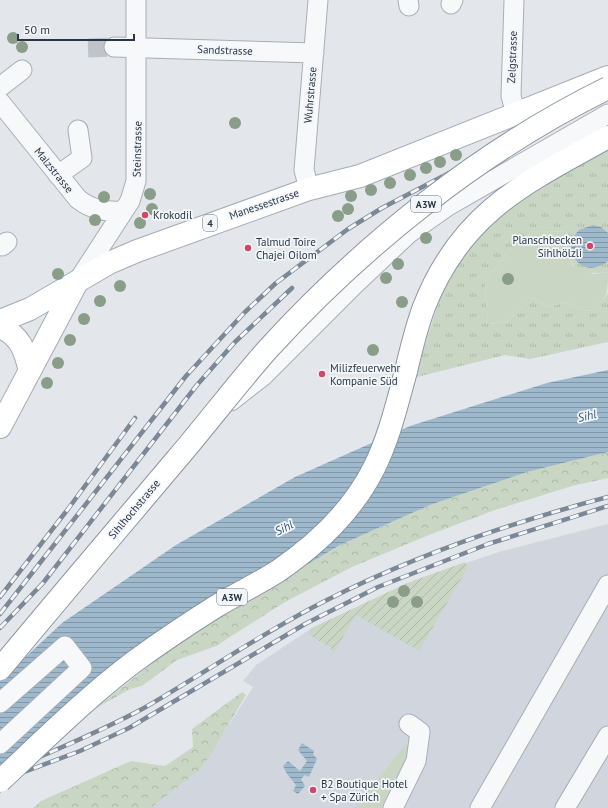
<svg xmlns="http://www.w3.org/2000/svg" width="608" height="808" font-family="'PT Sans',sans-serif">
<defs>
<pattern id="forest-crowns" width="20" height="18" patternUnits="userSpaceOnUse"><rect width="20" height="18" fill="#cad6c4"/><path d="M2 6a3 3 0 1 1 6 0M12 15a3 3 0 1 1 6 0" fill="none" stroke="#aeb8aa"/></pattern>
<pattern id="park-tufts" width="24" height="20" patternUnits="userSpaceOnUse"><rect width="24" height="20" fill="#cad6c4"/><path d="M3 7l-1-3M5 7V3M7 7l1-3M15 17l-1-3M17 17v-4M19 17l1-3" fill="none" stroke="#aeb8aa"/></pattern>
<pattern id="garden-furrows" width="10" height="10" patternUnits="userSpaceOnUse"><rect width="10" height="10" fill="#cad6c4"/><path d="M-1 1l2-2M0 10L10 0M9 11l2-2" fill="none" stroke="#aeb8aa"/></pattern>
<pattern id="water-rules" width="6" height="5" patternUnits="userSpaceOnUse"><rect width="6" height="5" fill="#9eb8cc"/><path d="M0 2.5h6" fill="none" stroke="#8196a7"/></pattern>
</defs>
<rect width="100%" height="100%" fill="#e3e7eb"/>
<path fill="#d1d6de" d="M608 524V808H151L199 771 253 687 243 681 256 665 312 628 418 579 502 551Z"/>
<path fill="#cad6c4" d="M539 231 568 232C564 244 567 253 572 265L594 274 608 272C608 294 608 297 591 311L582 310 567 302 548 307 533 298 506 322 488 324 485 282 513 245Z
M406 744 409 748 408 755 381 808H354Z"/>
<path fill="url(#forest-crowns)" d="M608 452V478L572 486 495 510 429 535 352 567 285 602 216 646 177 660 142 686 130 689 95 709 184 638 340 545 430 505 527 472Z
M242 692 246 695 209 757 199 771 151 808H33L41 801 131 761 165 766 193 747 192 729Z"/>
<path fill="url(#park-tufts)" d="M608 144V272C577 277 561 263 568 232L539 231 513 245 485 282 488 324 506 322 533 298 548 307 567 302 582 310 591 311 603 300 608 293V342L530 359 505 355 417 377 414 367 416 357 423 351 436 310 431 307 484 224Z"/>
<path fill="url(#garden-furrows)" d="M465 562 468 567 419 651 356 615 333 654 331 648 308 634 312 628 405 584Z"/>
<path fill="url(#water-rules)" d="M593 225 601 227 608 233V261C584 281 558 252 579 230Z
M608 370V452L527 472 430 505 340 545 184 638 115 688 0 793V681L62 623 176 545 295 477 410 426 547 383Z
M302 743 314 751 313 754 317 759 309 777 305 775 301 779 305 786 298 794 293 791 296 785 287 774 283 766 288 761 300 771 307 761 298 750Z"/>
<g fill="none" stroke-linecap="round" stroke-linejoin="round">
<path stroke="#bec4ca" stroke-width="19" stroke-dasharray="19 10" stroke-linecap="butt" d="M88 48 114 47"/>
<defs>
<path id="minor" d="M408 0 409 6
M514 0 511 96 516 114
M451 4 453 0
M114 47 314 53
M0 87 22 70
M0 102 78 199C92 210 105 212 123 211
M58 175 82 158 78 130
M309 189 304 170 318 0
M0 244 2 246 7 242
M78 281 130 201 136 181V0
M231 401 263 376 356 283 408 234 448 206 608 114
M0 703 65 646 82 668 0 744
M393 808 416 761 420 732 409 724
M480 808 608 585
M565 808 608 736"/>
<path id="major" d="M0 321 30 309 109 263 137 251 309 189 360 176 608 77
M0 327C21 336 25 351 30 371
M0 427 77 282"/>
<path id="highway" d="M406 371C411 350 416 328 424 307 461 212 525 183 608 137"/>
</defs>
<use href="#minor" stroke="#a8aeb6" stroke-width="21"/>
<use href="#major" stroke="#a2acb8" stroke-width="24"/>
<use href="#highway" stroke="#8a96a3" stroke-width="24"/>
<use href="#minor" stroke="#f6f8f9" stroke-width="19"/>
<use href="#major" stroke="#fff" stroke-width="22"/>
<use href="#highway" stroke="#fff" stroke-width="22"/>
<defs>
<path id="rail" d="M0 597 68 509 135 418
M0 614 186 376 245 312 276 283 348 229 382 208 449 173 524 142
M0 628 43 583 197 385 235 342 292 288
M0 774C48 753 98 733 144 708 205 673 263 632 327 600 414 556 513 522 608 497
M0 781 80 751 129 728 305 624 378 587 488 544 608 506"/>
</defs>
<use href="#rail" stroke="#7c8896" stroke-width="4.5"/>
<use href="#rail" stroke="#f3f6f9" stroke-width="3" stroke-dasharray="9" stroke-linecap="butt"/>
<defs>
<path id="highway-bridge" d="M0 669C58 599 117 530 176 460 207 424 236 385 268 349 363 245 481 150 608 88
M0 781C44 740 87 697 135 661 161 642 188 624 215 607 236 594 258 584 278 571 316 545 353 510 374 468 389 438 397 404 406 371"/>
</defs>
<use href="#highway-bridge" stroke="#8a96a3" stroke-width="24" stroke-linecap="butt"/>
<use href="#highway-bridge" stroke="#fff" stroke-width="22"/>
</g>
<g fill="#8a9d88">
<circle cx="13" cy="38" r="6"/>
<circle cx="22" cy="47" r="6"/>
<circle cx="235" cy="123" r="6"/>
<circle cx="456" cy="155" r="6"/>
<circle cx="440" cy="162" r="6"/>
<circle cx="426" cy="168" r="6"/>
<circle cx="410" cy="175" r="6"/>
<circle cx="390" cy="183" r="6"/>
<circle cx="371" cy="190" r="6"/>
<circle cx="150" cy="194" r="6"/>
<circle cx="351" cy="196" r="6"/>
<circle cx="104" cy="197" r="6"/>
<circle cx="152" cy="209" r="6"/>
<circle cx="348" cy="209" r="6"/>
<circle cx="338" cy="216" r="6"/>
<circle cx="95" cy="220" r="6"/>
<circle cx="140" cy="223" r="6"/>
<circle cx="426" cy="238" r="6"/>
<circle cx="398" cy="264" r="6"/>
<circle cx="58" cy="274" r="6"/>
<circle cx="386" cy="278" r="6"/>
<circle cx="508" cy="279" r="6"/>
<circle cx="120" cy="286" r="6"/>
<circle cx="100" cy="301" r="6"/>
<circle cx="402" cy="302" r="6"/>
<circle cx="84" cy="319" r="6"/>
<circle cx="70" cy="340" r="6"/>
<circle cx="373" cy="350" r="6"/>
<circle cx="58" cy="363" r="6"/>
<circle cx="47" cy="383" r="6"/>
<circle cx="404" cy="591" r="6"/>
<circle cx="393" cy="602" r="6"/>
<circle cx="417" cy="602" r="6"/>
</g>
<g fill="#d24666" stroke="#f3f6f9" stroke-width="1.5">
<circle cx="145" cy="215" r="4"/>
<circle cx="590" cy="246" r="4"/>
<circle cx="248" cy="248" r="4"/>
<circle cx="322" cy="374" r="4"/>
<circle cx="313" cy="790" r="4"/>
</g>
<g text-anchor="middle" stroke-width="3.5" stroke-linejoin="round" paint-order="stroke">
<g fill="#f3f6f9" stroke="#66707a" stroke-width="1">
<rect x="411" y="196" width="30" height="16" rx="3"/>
<rect x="203" y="215" width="14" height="16" rx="3"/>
<rect x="217" y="589" width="30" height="16" rx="3"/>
</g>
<g font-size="10" font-weight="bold" fill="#2a3644">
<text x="426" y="208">A3W</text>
<text x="210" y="227">4</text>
<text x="232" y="601">A3W</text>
</g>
<g font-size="11" fill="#2a3644" stroke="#f3f6f9">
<text transform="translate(225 50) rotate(2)" y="4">Sandstrasse</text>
<text transform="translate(512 57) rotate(-88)" y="4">Zelgstrasse</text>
<text transform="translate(310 95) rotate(-85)" y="4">Wuhrstrasse</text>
<text transform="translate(137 149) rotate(-89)" y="4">Steinstrasse</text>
<text transform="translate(54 170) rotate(51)" y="4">Malzstrasse</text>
<text transform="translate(264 204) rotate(-19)" y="4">Manessestrasse</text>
<text transform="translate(134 509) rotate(-50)" y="4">Sihlhochstrasse</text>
</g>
<g font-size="11" fill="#2a3644" stroke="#f3f6f9" text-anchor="start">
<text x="153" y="219">Krokodil</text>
<text x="582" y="244" text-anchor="end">Planschbecken<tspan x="582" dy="13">Sihlhölzli</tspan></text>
<text x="256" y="246">Talmud Toire<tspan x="256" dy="13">Chajei Oilom</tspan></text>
<text x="330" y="372">Milizfeuerwehr<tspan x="330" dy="13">Kompanie Süd</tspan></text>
<text x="321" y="788">B2 Boutique Hotel<tspan x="321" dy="13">+ Spa Zürich</tspan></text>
</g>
<g font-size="12" font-style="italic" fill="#33587a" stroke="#f3f6f9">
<text transform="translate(587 416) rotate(-13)" y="4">Sihl</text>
<text transform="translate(284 528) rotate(-27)" y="4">Sihl</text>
</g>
</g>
<path d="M18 34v6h116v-6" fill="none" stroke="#2a3644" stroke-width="2"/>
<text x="24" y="34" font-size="12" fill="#2a3644" stroke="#f3f6f9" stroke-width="3" paint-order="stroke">50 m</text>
</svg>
